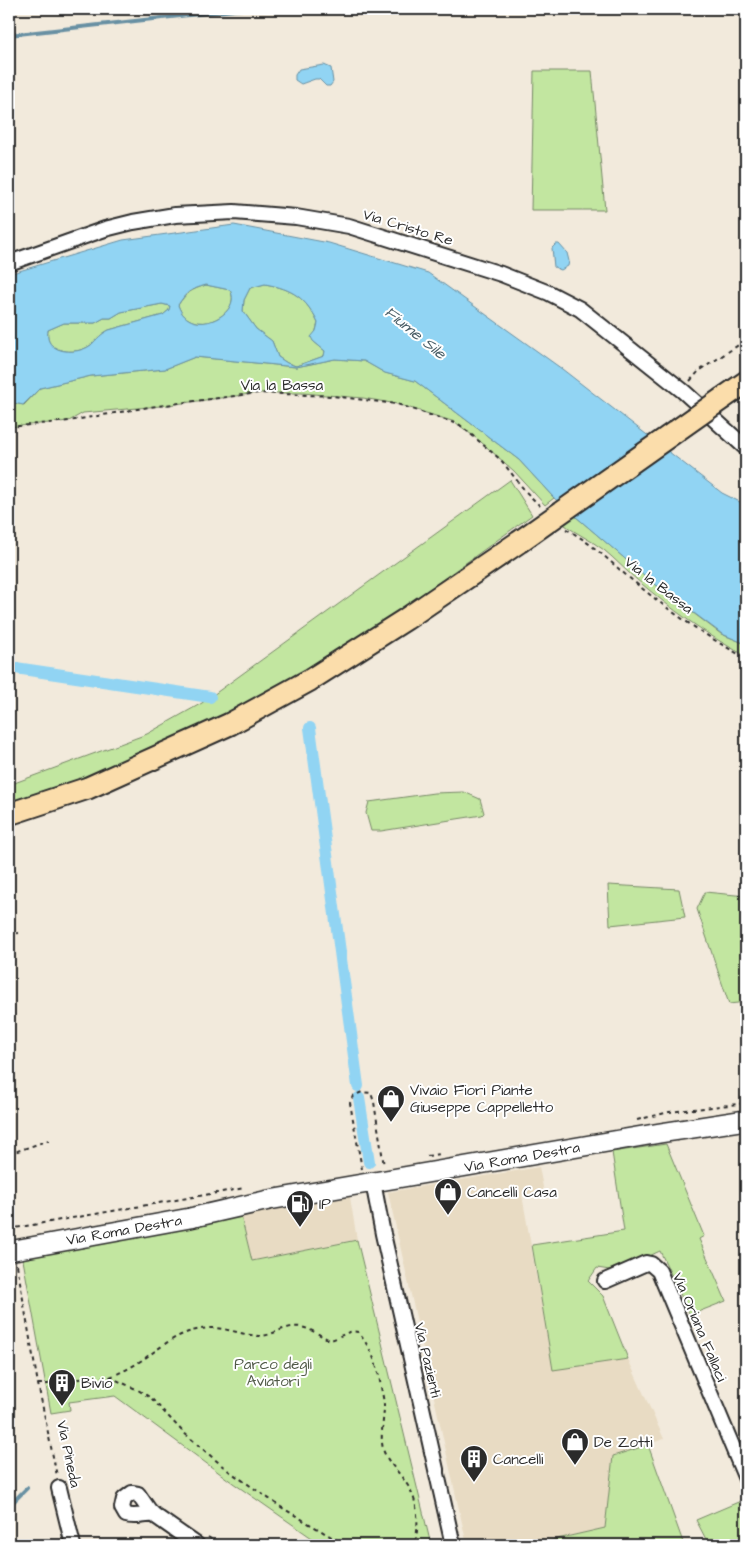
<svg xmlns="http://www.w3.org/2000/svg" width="755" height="1554" font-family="'Architects Daughter',sans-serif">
<rect width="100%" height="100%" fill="#f2eadc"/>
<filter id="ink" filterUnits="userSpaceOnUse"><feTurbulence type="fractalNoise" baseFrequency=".02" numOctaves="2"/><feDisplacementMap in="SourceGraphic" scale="10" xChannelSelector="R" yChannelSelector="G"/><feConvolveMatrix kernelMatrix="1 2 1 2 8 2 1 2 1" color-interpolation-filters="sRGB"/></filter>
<g filter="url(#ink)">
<path fill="#e8dbc3" d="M539 1167 544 1192 522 1195 553 1369 628 1359 664 1439 613 1456 605 1528 531 1545H467L388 1192Z
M350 1197 357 1240 252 1261 241 1216Z"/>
<path fill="#c2e6a0" stroke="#768866" d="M534 71H592L605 210H531Z
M265 284C293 289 306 298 318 323L313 341 325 351 324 356 296 366 287 363 278 357 272 341 256 329 243 311 244 300 250 288Z
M206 285 230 290C244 314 190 341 178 305 187 292 191 290 206 285Z
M162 304 170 306 169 310 163 315 109 330C101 334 97 339 91 345 82 352 64 354 54 347 48 343 47 337 48 330L64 323H95L104 318H111L121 312Z
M195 357 296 367 335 359 364 361 385 373 415 381 519 460 554 498 545 505 514 471 481 442 455 422 397 404 363 398 302 393H258L160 406 83 413 69 421 9 427V402L24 405 40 388 91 376 165 369Z
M510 480 532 515C469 560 406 608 340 649 237 713 125 768 9 804V785L147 734 202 703Z
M574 515 651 581 721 634 746 644V656C706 635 670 608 636 579 625 570 615 559 604 550 591 540 575 533 562 523Z
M464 792 480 799 484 813 482 815 381 831H371L366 813 369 802 434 793Z
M608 885 679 889 685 917 610 925Z
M705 892 746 896V1002L729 1004 697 909Z
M666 1144 704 1236 699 1239 726 1301 690 1315 660 1251 616 1271 597 1268 588 1281 603 1296 628 1359 553 1370 532 1245 624 1231 612 1152Z
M241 1216 252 1261 357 1240 431 1545H322L233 1483 115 1396 69 1402 70 1410 51 1413 23 1260 26 1257Z
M648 1445 684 1545H531L605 1528 613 1456Z
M743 1500 746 1506V1543L740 1545H709L696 1520Z"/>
<path fill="#91d4f3" stroke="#6890a3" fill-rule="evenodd" d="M324 65 331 68 333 82 330 86H326L319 79H315L301 84 295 80V75L299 69Z
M234 225 329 243 428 273 562 369 722 493 746 505V644L722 634 651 581 554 498 519 460 415 381 385 373 364 361 335 359 296 367 195 357 165 369 91 376 40 388 23 405 9 402V274L123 240ZM265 284C293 289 306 298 318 323L316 331 311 337 313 341 325 351 324 356 296 366 287 363 278 357 272 341 256 329 243 311 244 300 250 288ZM206 285 230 290C244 314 190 341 178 305 187 291 190 290 206 285ZM162 304 170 306 169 310 163 315 109 330C101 334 97 339 91 345 82 352 64 354 54 347 48 343 47 337 48 330L64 323H95L104 318H111L121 312Z
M556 244H559L567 253 569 261 568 266 561 270 554 267 552 248Z"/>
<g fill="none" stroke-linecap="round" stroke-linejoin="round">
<path stroke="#6890a3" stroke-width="4" d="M9 35 243 9
M9 1506 27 1488"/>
<path stroke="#91d4f3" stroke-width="12" d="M9 667 210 697
M310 728 358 1086
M359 1098 369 1162"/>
<defs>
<path id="street" d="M9 263 105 229 133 222 175 215 234 212 296 217 349 226 501 274 549 293 580 309 683 391 746 448
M373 1182 383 1234 453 1545
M605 1281 646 1263 651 1264 659 1271 746 1479
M59 1488 73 1545
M154 1515C144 1514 135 1518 126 1515L122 1508 124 1499 132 1493 138 1494 149 1510 154 1515 197 1545"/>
<path id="secondary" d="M9 1251 190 1218 269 1200 660 1133 746 1120"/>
<path id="primary" d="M723 398 746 382
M9 814 88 788 230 724 310 680 406 619 519 542"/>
</defs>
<use href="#street" stroke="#2b2b2b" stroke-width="18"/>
<use href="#secondary" stroke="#2b2b2b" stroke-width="22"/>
<use href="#primary" stroke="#2b2b2b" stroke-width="25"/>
<path stroke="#2b2b2b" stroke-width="2" stroke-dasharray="4 4" stroke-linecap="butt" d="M690 381 699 371 746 340
M9 427 69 421 149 407 258 393 332 396 397 404 460 425 501 460 526 492 540 506
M566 529C594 544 614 566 638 585 672 613 708 638 746 658
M9 934 19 933
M637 1120 669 1112 746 1103
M9 1154 49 1140
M427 1156 440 1154
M362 1169 350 1103 353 1096 362 1092 371 1093 374 1102 384 1166
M9 1229 245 1188
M17 1265 38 1384 57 1476
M110 1377C117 1374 124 1371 131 1367 159 1351 173 1331 209 1328 227 1327 243 1336 262 1336 271 1335 278 1330 287 1328 304 1323 315 1333 330 1340 340 1338 348 1329 358 1332 373 1351 377 1364 381 1387 382 1393 384 1400 384 1406 384 1421 379 1438 384 1452 389 1464 399 1472 406 1483 419 1500 419 1525 415 1545
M38 1384H57L79 1379 110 1377 138 1390 151 1398 183 1432 226 1469 281 1507 345 1545
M743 1492 746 1499
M208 1537 220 1545"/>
<use href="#street" stroke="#fff" stroke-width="14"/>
<use href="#secondary" stroke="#fff" stroke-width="19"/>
<use href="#primary" stroke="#fbddab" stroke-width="21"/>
<defs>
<path id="primary-bridge" d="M519 542 723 398"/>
</defs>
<use href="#primary-bridge" stroke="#2b2b2b" stroke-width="25" stroke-linecap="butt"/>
<use href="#primary-bridge" stroke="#fbddab" stroke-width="21"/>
</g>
</g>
<defs>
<symbol id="shop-pin" viewBox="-11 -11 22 30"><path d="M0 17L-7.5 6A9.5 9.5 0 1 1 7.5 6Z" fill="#2b2b2b" stroke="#fff"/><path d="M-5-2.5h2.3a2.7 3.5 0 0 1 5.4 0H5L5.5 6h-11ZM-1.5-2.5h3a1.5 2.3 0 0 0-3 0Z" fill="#fff"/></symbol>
<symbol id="fuel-pin" viewBox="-11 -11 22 30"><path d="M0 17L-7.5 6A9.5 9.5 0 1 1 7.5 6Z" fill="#2b2b2b" stroke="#fff"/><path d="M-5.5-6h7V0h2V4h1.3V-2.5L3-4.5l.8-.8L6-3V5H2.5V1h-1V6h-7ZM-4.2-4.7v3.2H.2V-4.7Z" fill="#fff"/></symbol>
<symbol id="building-pin" viewBox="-11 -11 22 30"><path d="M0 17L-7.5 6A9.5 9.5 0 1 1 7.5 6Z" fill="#2b2b2b" stroke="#fff"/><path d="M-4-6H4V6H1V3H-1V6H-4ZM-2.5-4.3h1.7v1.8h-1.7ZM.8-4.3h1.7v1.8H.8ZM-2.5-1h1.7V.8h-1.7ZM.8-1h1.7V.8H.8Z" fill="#fff"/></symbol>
</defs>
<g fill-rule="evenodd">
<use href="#shop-pin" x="375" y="1083" width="32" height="43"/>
<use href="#shop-pin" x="432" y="1176" width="32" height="43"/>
<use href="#fuel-pin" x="284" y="1188" width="32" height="43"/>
<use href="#building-pin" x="46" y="1367" width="32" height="43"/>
<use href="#shop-pin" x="559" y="1426" width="32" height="43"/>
<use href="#building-pin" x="458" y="1443" width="32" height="43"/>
</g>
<g text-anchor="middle" stroke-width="4" stroke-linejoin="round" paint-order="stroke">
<g font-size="15" fill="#2b2b2b" stroke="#fff">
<text transform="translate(408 227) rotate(17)" y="5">Via Cristo Re</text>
<text x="282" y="390">Via la Bassa</text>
<text transform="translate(659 585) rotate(38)" y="5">Via la Bassa</text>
<text transform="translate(522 1157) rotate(-10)" y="5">Via Roma Destra</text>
<text transform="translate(124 1230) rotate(-10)" y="5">Via Roma Destra</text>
<text transform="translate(700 1327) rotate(67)" y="5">Via Oriana Fallaci</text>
<text transform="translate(428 1360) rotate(77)" y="5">Via Pazienti</text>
<text transform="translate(69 1454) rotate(78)" y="5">Via Pineda</text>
</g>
<g font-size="15" fill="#2b2b2b" stroke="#fff" text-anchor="start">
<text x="410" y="1095">Vivaio Fiori Piante<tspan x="410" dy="17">Giuseppe Cappelletto</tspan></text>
<text x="467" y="1197">Cancelli Casa</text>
<text x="319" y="1209">IP</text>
<text x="81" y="1388">Bivio</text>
<text x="594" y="1447">De Zotti</text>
<text x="493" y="1464">Cancelli</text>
</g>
<g font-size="15" fill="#515a48" stroke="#fff">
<text x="273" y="1369">Parco degli<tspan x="273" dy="17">Aviatori</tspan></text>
</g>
<g font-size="16" font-style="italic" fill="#4a5e67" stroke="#fff">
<text transform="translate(416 332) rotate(39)" y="6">Fiume Sile</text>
</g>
</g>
<rect width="755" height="1554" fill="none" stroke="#fff" stroke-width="30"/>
<rect x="15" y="15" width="725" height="1524" fill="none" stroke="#2b2b2b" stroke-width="2" filter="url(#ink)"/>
</svg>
